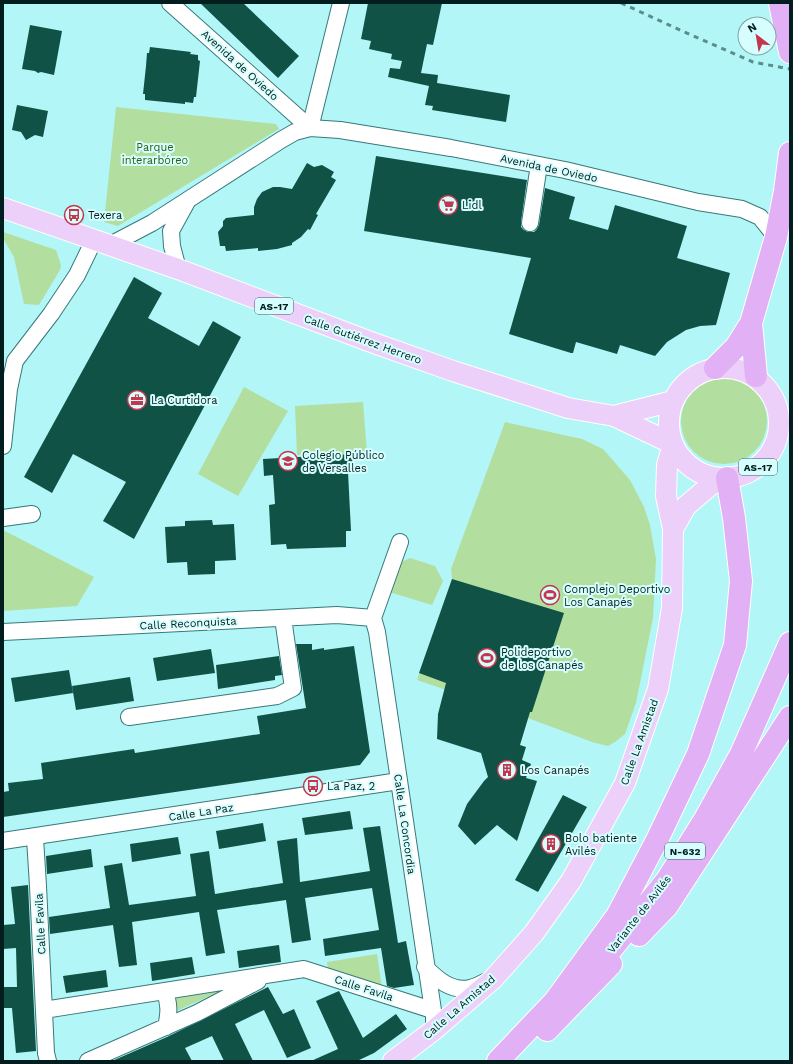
<svg xmlns="http://www.w3.org/2000/svg" width="793" height="1064" font-family="'Work Sans',sans-serif">
<rect width="100%" height="100%" fill="#b2f6f7"/>
<path fill="#b2df9f" d="M116 107 276 124 279 129 118 226 104 222Z
M3 232 56 250 61 265 60 270 39 305 24 304 14 257 3 238Z
M681 421a43 43 0 1 1 86 0a43 43 0 1 1-86 0Z
M244 387 288 411 238 496 198 474Z
M363 402 367 453 297 455 295 406Z
M505 422 582 439 603 449 630 480 644 507 650 525 656 559 653 618 636 703 625 734 615 742 608 746 592 742 520 715 417 680 452 579 451 569Z
M5 531 94 577 77 606 3 611V534Z
M410 558 435 566 443 581 432 605 389 592 401 562Z
M377 954 382 988 328 970 327 962Z
M225 989 174 1012 173 994Z"/>
<path fill="#105245" d="M200 3H243L299 56 278 78Z
M368 3H442L433 45 427 44 421 73 438 75 437 83 510 95 506 122 432 110 433 106 425 105 429 86 388 77 390 68 400 69 402 61 391 59 392 54 369 49 371 41 361 39Z
M30 25 62 31 54 75 41 72 38 73 35 71 22 69Z
M150 47 191 52 190 54 198 55V60L200 61 196 97H194L193 103 185 102V104L145 100V94H143L146 66 147 53H149Z
M17 105 48 111 43 137 35 135 26 140 21 132 12 130Z
M376 156 527 180 521 222V227L524 230 528 232H534L537 229 539 225 545 188 575 197 569 219 608 230 615 205 687 226 677 258 730 273 716 325 700 326 686 330 667 342 655 356 620 345 617 354 576 342 573 353H571L509 334 531 258 364 231Z
M307 163 314 167 322 165 334 172 331 177 336 180 316 214 318 215 310 230 308 229 301 237 292 243V245L277 249 258 251V248L226 251 225 246H220L218 232 223 226V221L226 218 254 215V207L257 199 262 192 273 187H280L292 189Z
M134 277 162 293 148 318 199 346 213 321 241 337 134 539 103 521 126 482 73 454 52 493 24 477Z
M352 454 353 472H348L351 531H346V547L287 549 286 544 271 545 269 505 275 504 273 475 264 476 263 459Z
M212 520 213 525 234 524 236 560 215 561V574L188 575 187 562 167 563 165 527 185 526V521Z
M452 579 564 613 532 712H530L520 745 526 747 522 760 531 764 526 778 537 781 517 841 497 825 475 845 458 826 467 804 484 781 488 777 481 753 437 739 438 714 446 683 419 673Z
M296 644H312V650L324 648V650L354 646 370 752 360 765 3 817V792L9 791 8 783 43 779 41 763 134 749 135 753 260 734 257 716 306 708Z
M211 649 215 673 157 681 153 658Z
M279 656 282 675 275 676V680L218 689 216 665Z
M69 670 73 693 15 702 11 678Z
M130 677 134 701 76 710 72 686Z
M563 795 587 807 538 892 515 880Z
M350 811 353 829 305 835 302 818Z
M263 823 266 841 219 849 216 831Z
M380 826 398 943 406 941 414 985 394 988 387 986 381 948 325 956 323 939 379 930 372 888 305 898 311 940 292 943 286 900 217 910 225 953 206 956 199 912 132 922 137 965 119 967 113 925 50 934 49 917 110 908 104 866 122 863 129 905 196 896 190 854 209 851 215 894 283 883 277 841 297 838 300 882 370 871 363 828Z
M178 837 181 854 132 862 130 844Z
M91 849 93 867 47 874 46 856Z
M28 885 36 1051 16 1053 12 1008H3V987H17L16 948 3 949V925L15 924 11 887Z
M279 945 281 962 239 968 237 951Z
M192 957 195 974 152 981 150 963Z
M106 970 108 987 66 993 63 976Z
M268 987 283 1014 294 1009 311 1048 287 1058 264 1010 235 1024 253 1061H224L212 1036 185 1048 192 1061H112L167 1037Z
M339 991 363 1038 396 1014 407 1029 374 1053 357 1061H311L338 1049 316 1001Z"/>
<g fill="none" stroke-linecap="round" stroke-linejoin="round">
<defs>
<path id="minor" d="M170 3 310 128
M310 128 341 3
M530 223 539 165
M110 245 152 223 281 140 295 132 310 128 340 130 451 148 565 170 698 202 742 209 760 217 776 237
M178 269 172 246 171 231 188 200
M3 446 9 389 15 361 51 314 77 275 94 240
M3 518 32 514
M373 618 377 632 434 1017V1030
M373 618 400 542
M3 632 337 615 373 618
M129 717 277 696 293 688 283 618
M35 838 38 886 46 1053 48 1061
M3 841 399 781
M425 967C437 979 451 992 470 988 476 987 482 983 487 981
M164 991C170 1003 169 1014 166 1027
M44 1010 304 969 432 1010
M88 1061 197 1013 258 981"/>
<path id="major" d="M3 208 178 269 371 342 453 371 568 408 614 416 673 444
M669 423a55 55 0 1 1 110 0a55 55 0 1 1-110 0Z
M614 416 673 401
M673 529 686 506 719 478
M393 1061 434 1030 493 979 534 933 571 881 625 783 658 689 672 608 673 529 666 496 667 465 673 444"/>
<path id="highway" d="M780 3 790 52
M751 323 756 376
M715 368 736 347 751 323 776 237 785 191 790 153
M639 935 667 906 790 717
M593 972 667 880 705 819 741 754 790 643
M547 1030 611 964
M498 1061 555 1001 617 916 658 838 698 754 735 645 741 581 734 518 727 478"/>
</defs>
<use href="#minor" stroke="#37797a" stroke-width="18"/>
<use href="#major" stroke="#fff" stroke-width="22"/>
<use href="#highway" stroke="#fff" stroke-width="24"/>
<use href="#minor" stroke="#fff" stroke-width="16"/>
<use href="#major" stroke="#edd0f9" stroke-width="20"/>
<use href="#highway" stroke="#e1b0f5" stroke-width="22"/>
<path stroke="#5c8d8d" stroke-width="3" stroke-dasharray="5 5" stroke-linecap="butt" d="M621 3 691 35 753 62 790 69"/>
</g>
<defs>
<symbol id="supermarket-ring" viewBox="-11 -11 22 22"><circle r="9.5" fill="#d7fefe" stroke="#c5354c" stroke-width="1.5"/><path d="M-6-5.5h2.5l.6 2H6L4.5 2H-2.5L-4.4-4H-6ZM-1.5 3.2a1.3 1.3 0 1 0 .1 0ZM3 3.2a1.3 1.3 0 1 0 .1 0Z" fill="#c5354c"/></symbol>
<symbol id="bus-ring" viewBox="-11 -11 22 22"><circle r="9.5" fill="#d7fefe" stroke="#c5354c" stroke-width="1.5"/><path d="M-5-6H5V4H4V6H2V4H-2V6H-4V4H-5ZM-3.5-4V0h7V-4ZM-3.5 1.2v1.5H-2V1.2ZM2 1.2v1.5H3.5V1.2Z" fill="#c5354c"/></symbol>
<symbol id="office-ring" viewBox="-11 -11 22 22"><circle r="9.5" fill="#d7fefe" stroke="#c5354c" stroke-width="1.5"/><path d="M-6-3h4V-5.5h4V-3h4V5H-6ZM-1-4.5V-3h2v-1.5ZM-6 0V1H6V0Z" fill="#c5354c"/></symbol>
<symbol id="school-ring" viewBox="-11 -11 22 22"><circle r="9.5" fill="#d7fefe" stroke="#c5354c" stroke-width="1.5"/><path d="M0-5L7-2L0 1L-7-2ZM-4 1L0 2.5L4 1V4Q0 6-4 4Z" fill="#c5354c"/></symbol>
<symbol id="stadium-ring" viewBox="-11 -11 22 22"><circle r="9.5" fill="#d7fefe" stroke="#c5354c" stroke-width="1.5"/><path d="M0-5a6.5 5 0 1 0 0 10a6.5 5 0 1 0 0-10ZM-3.5-1.8h7v3.6h-7Z" fill="#c5354c"/></symbol>
<symbol id="building-ring" viewBox="-11 -11 22 22"><circle r="9.5" fill="#d7fefe" stroke="#c5354c" stroke-width="1.5"/><path d="M-4-6H4V6H1V3H-1V6H-4ZM-2.5-4.3h1.7v1.8h-1.7ZM.8-4.3h1.7v1.8H.8ZM-2.5-1h1.7V.8h-1.7ZM.8-1h1.7V.8H.8Z" fill="#c5354c"/></symbol>
</defs>
<g fill-rule="evenodd">
<use href="#supermarket-ring" x="437" y="194" width="22" height="22"/>
<use href="#bus-ring" x="63" y="204" width="22" height="22"/>
<use href="#office-ring" x="126" y="389" width="22" height="22"/>
<use href="#school-ring" x="277" y="450" width="22" height="22"/>
<use href="#stadium-ring" x="539" y="584" width="22" height="22"/>
<use href="#stadium-ring" x="476" y="647" width="22" height="22"/>
<use href="#building-ring" x="496" y="759" width="22" height="22"/>
<use href="#bus-ring" x="302" y="775" width="22" height="22"/>
<use href="#building-ring" x="540" y="833" width="22" height="22"/>
</g>
<g text-anchor="middle" stroke-width="4" stroke-linejoin="round" paint-order="stroke">
<g fill="#d7fefe" stroke="#416060" stroke-width="1">
<rect x="255" y="298" width="38" height="16" rx="3"/>
<rect x="739" y="459" width="38" height="16" rx="3"/>
<rect x="665" y="843" width="40" height="16" rx="3"/>
</g>
<g font-size="10" font-weight="bold" fill="#011d1d">
<text x="274" y="310">AS-17</text>
<text x="758" y="471">AS-17</text>
<text x="685" y="855">N-632</text>
</g>
<g font-size="11" fill="#011d1d" stroke="#d7fefe">
<text transform="translate(240 65) rotate(42)" y="4">Avenida de Oviedo</text>
<text transform="translate(549 168) rotate(12)" y="4">Avenida de Oviedo</text>
<text transform="translate(363 339) rotate(20)" y="4">Calle Gutiérrez Herrero</text>
<text transform="translate(188 623) rotate(-3)" y="4">Calle Reconquista</text>
<text transform="translate(639 742) rotate(-70)" y="4">Calle La Amistad</text>
<text transform="translate(201 812) rotate(-9)" y="4">Calle La Paz</text>
<text transform="translate(405 824) rotate(82)" y="4">Calle La Concordia</text>
<text transform="translate(639 914) rotate(-52)" y="4">Variante de Avilés</text>
<text transform="translate(40 924) rotate(-93)" y="4">Calle Favila</text>
<text transform="translate(364 988) rotate(18)" y="4">Calle Favila</text>
<text transform="translate(459 1007) rotate(-41)" y="4">Calle La Amistad</text>
</g>
<g font-size="11" fill="#2d5c0f" stroke="#d7fefe">
<text x="155" y="151">Parque<tspan x="155" dy="13">interarbóreo</tspan></text>
</g>
<g font-size="11" fill="#011d1d" stroke="#d7fefe" text-anchor="start">
<text x="462" y="209">Lidl</text>
<text x="88" y="219">Texera</text>
<text x="151" y="404">La Curtidora</text>
<text x="302" y="459">Colegio Público<tspan x="302" dy="13">de Versalles</tspan></text>
<text x="564" y="593">Complejo Deportivo<tspan x="564" dy="13">Los Canapés</tspan></text>
<text x="501" y="656">Polideportivo<tspan x="501" dy="13">de los Canapés</tspan></text>
<text x="521" y="774">Los Canapés</text>
<text x="327" y="790">La Paz, 2</text>
<text x="565" y="842">Bolo batiente<tspan x="565" dy="13">Avilés</tspan></text>
</g>
</g>
<rect width="793" height="1064" fill="none" stroke="#011d1d" stroke-width="8"/>
<g transform="translate(757 36) rotate(329)"><circle r="19" fill="#d7fefe" stroke="#81a4a4"/>
<path d="M0-3L7 15L0 10L-7 15Z" fill="#c5354c"/>
<text y="-6" font-size="11" font-weight="bold" text-anchor="middle" fill="#011d1d">N</text>
</g>
</svg>
